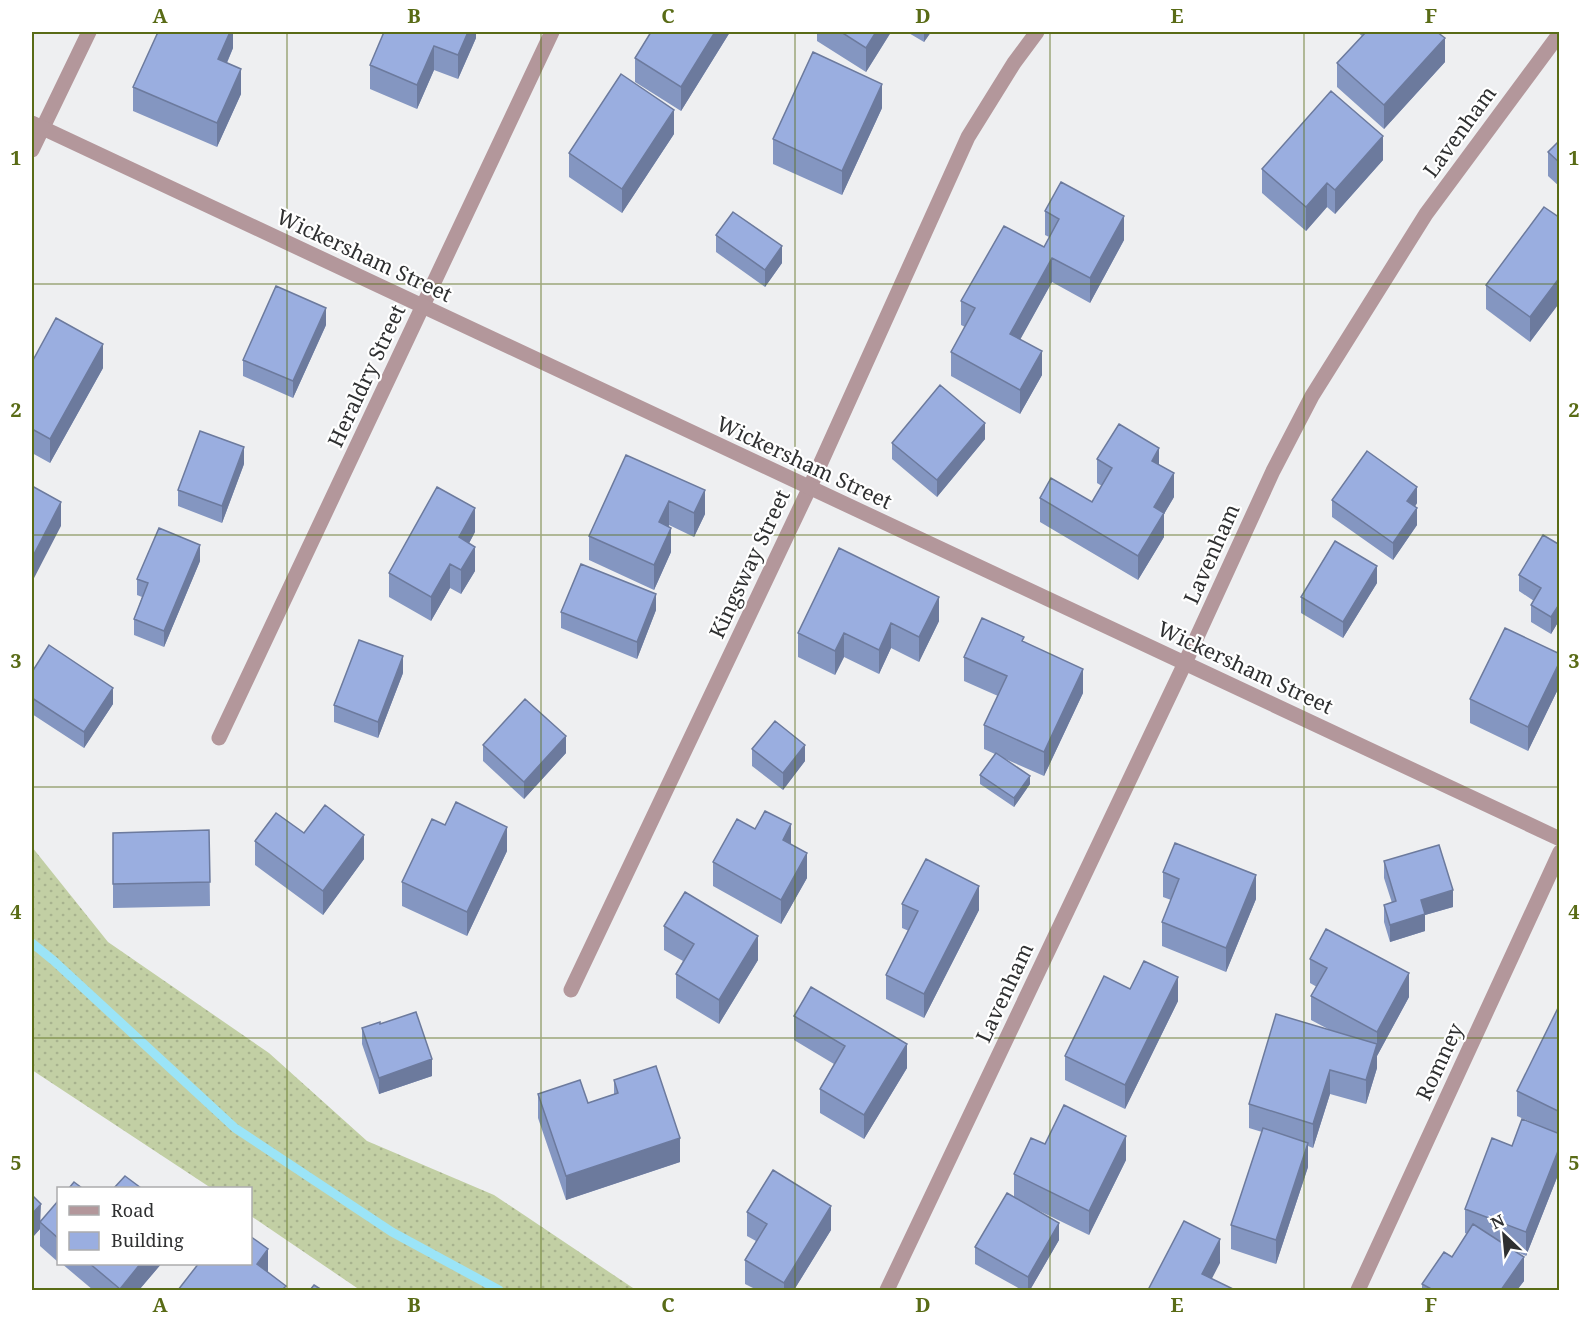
<svg xmlns="http://www.w3.org/2000/svg" width="1591" height="1322" font-family="'Noto Serif',serif">
<defs>
<pattern id="grass-dots" width="8" height="8" patternUnits="userSpaceOnUse" patternTransform="scale(1.5)"><rect width="8" height="8" fill="#c2cfa4"/><path d="M2 2h.1M6 6h.1" fill="none" stroke="#a7b28e" stroke-width="1.8" stroke-linecap="round"/></pattern>
</defs>
<rect width="100%" height="100%" fill="#eeeff1"/>
<path fill="url(#grass-dots)" d="M32 847 108 942 269 1053 367 1141 494 1195 636 1290H360L251 1216 250 1188H211L32 1070Z"/>
<g fill="none" stroke-linecap="round" stroke-linejoin="round">
<path stroke="#9be4f7" stroke-width="9" d="M32 943 54 961 235 1128 392 1232 499 1290"/>
<path stroke="#b3979b" stroke-width="15" d="M32 150 89 32
M219 738 552 32
M571 990 809 489 968 137 1014 63 1037 32
M887 1290 1185 663 1273 471 1312 396 1426 214 1560 33
M1358 1290 1560 852"/>
<path stroke="#b3979b" stroke-width="15" d="M32 123 1560 839"/>
</g>
<path fill="#8496c1" d="M233 32V48L227 63 241 94 217 147 133 111V87Z
M476 32V38L458 79 434 70 417 109 370 89V65Z
M651 32H730L681 111 635 82V58Z
M817 32H891L866 72 817 41Z
M907 32H931L924 42Z
M1357 32H1437L1445 62 1384 129 1337 87V63L1362 36Z
M882 108 842 195 773 164V139Z
M674 134 622 213 569 177V153Z
M1560 140V187L1548 176V152Z
M1383 160 1335 214 1327 207 1306 231 1262 193V169Z
M1045 211 1124 240 1090 303 1052 282 1020 339 1042 375 1020 414 951 376V352L965 327 961 325V301L1044 247 1049 237 1045 235Z
M1560 218V302L1530 342 1486 309V285Z
M716 235 782 263 765 287 716 252Z
M326 325 293 398 243 376V360Z
M32 362 103 368 50 463 32 453Z
M985 439 937 497 892 459V443Z
M626 455 705 514 694 537 669 525 671 552 654 590 589 560V536Z
M1097 459 1159 465 1174 497 1164 514V537L1138 580 1040 522V498L1092 502 1102 486 1097 483Z
M244 464 222 523 178 506V490Z
M1332 500 1417 503 1415 507 1417 525 1393 560 1332 517Z
M475 532 469 543 475 571 461 594 450 588 431 621 389 597V573Z
M1560 545V619L1551 634 1531 622V605L1534 601 1519 591V575Z
M839 548 939 621 919 662 891 648 879 674 844 657 835 675 798 657V633Z
M200 561 164 647 134 635V619L142 597 137 595V579Z
M1377 583 1343 638 1301 613V597Z
M656 610 637 659 561 628V612Z
M1024 642 1083 693 1044 776 1003 758 1030 784 1014 807 980 784V775L995 754 984 749V725L998 696 964 681V657Z
M1560 654V685L1528 751 1470 723V699Z
M32 672 113 704 84 748 32 714Z
M403 673 378 738 334 722V705Z
M483 745 566 753 524 799 483 761Z
M752 749 805 761 783 790 752 766Z
M755 829 807 878 781 924 713 886V862Z
M209 830 210 906 113 908V833Z
M304 833 364 859 323 915 255 865V841Z
M507 851 467 936 402 906V882Z
M1384 861 1453 907 1425 915V931L1390 942 1384 922V905L1392 903 1384 878Z
M1163 872 1256 899 1226 972 1162 946V922L1171 900 1163 897Z
M902 904 979 910 924 1018 886 999V975L909 931 902 928Z
M664 926 758 960 719 1024 676 998V974L683 961 664 950Z
M1310 959 1409 997 1377 1056V1068L1366 1104 1330 1094 1313 1148 1308 1146V1167L1276 1264 1231 1249V1225L1262 1132 1249 1128V1104L1328 1029 1311 1020V996L1317 987 1310 983Z
M1130 989 1178 1001 1125 1109 1065 1080V1056Z
M1560 1009V1170L1526 1256 1515 1251 1524 1281 1517 1290H1422V1284L1452 1257 1467 1234 1465 1233V1209L1512 1146 1535 1124 1517 1116V1091Z
M794 1016 907 1068 864 1139 820 1113V1089L834 1064 794 1040Z
M362 1028 432 1076 379 1094 362 1044Z
M614 1080 680 1162 566 1200 538 1118V1094L588 1103 614 1094Z
M1045 1144 1126 1160 1089 1235 1025 1204 1059 1240 1030 1290H1022L975 1264V1247L1014 1197V1174Z
M32 1195 41 1222 58 1201V1262L40 1246V1229L32 1238Z
M747 1212 831 1230 794 1290H757L745 1284V1260L756 1241 747 1236Z
M61 1263H162L139 1290H93Z"/>
<path fill="#6c7a9d" d="M230 32H233V48L218 83V59Z
M468 32H476V38L458 79V55Z
M715 32H730L681 111V87Z
M876 32H891L866 72V48Z
M924 32H931L924 42Z
M1445 38V62L1384 129V105Z
M434 46V70L417 109V85Z
M241 69V94L217 147V123Z
M882 84V108L842 195V171Z
M674 110V134L622 213V189Z
M1383 136V160L1335 214V190Z
M1327 183V207L1306 231V207Z
M1124 216V240L1090 303V278Z
M782 246V263L765 287V270Z
M1052 258V282L1010 358V334Z
M1560 277V302L1530 342V317Z
M326 308V325L293 398V381Z
M103 344V368L50 463V439Z
M1042 351V375L1020 414V390Z
M985 423V439L937 497V480Z
M244 447V464L222 523V506Z
M1159 448V472L1152 461Z
M1174 473V497L1164 514V537L1138 580V556L1154 507Z
M1417 487V503L1407 518V501Z
M705 490V514L694 537V513Z
M669 501V525L659 546V522Z
M61 502V526L32 582V558Z
M475 508V532L459 562V537Z
M1417 508V525L1393 560V543Z
M671 528V552L654 590V565Z
M200 545V561L164 647V631Z
M475 547V571L461 594V570Z
M450 564V588L431 621V597Z
M1377 566V583L1343 638V622Z
M656 594V610L637 659V642Z
M939 597V621L919 662V637Z
M1560 603V619L1551 634V617Z
M891 623V648L879 674V650Z
M844 633V657L835 675V651Z
M403 656V673L378 738V722Z
M1560 661V685L1528 751V727Z
M1083 669V693L1044 776V752Z
M113 688V704L84 748V732Z
M566 736V753L524 799V782Z
M805 745V761L783 790V773Z
M1030 776V784L1014 807V798Z
M791 824V848L783 840Z
M507 827V851L467 936V912Z
M364 835V859L323 915V891Z
M807 853V878L781 924V900Z
M1256 875V899L1226 972V948Z
M979 886V910L924 1018V994Z
M1453 890V907L1425 915V931L1390 942V925L1421 900Z
M758 936V960L719 1024V1000Z
M1409 973V997L1377 1056V1032Z
M1178 977V1001L1125 1109V1085Z
M907 1044V1068L864 1139V1115Z
M1377 1044V1068L1366 1104V1080Z
M432 1059V1076L379 1094V1078Z
M1330 1070V1094L1313 1148V1124Z
M1126 1136V1160L1089 1235V1211Z
M680 1138V1162L566 1200V1176Z
M1308 1143V1167L1276 1264V1240Z
M1560 1146V1170L1526 1256V1232Z
M41 1204 40 1229 32 1238V1214Z
M831 1206V1230L794 1290H784V1283Z
M1059 1223V1240L1030 1290H1028V1277Z
M1220 1239V1263L1206 1290 1202 1274Z
M268 1249V1273L257 1264Z
M1524 1257V1281L1517 1290H1501Z
M141 1263H162L139 1290H120V1289Z"/>
<path fill="#9aaee0" stroke="#6c7a9d" stroke-width="1.5" d="M158 32H230L218 59 241 69 217 123 133 87Z
M384 32H468L458 55 434 46 417 85 370 65Z
M651 32H715L681 87 635 58Z
M841 32H876L866 48Z
M1366 32H1437L1445 38 1384 105 1337 63Z
M813 52 882 84 842 171 773 139Z
M621 74 674 110 622 189 569 153Z
M1331 91 1383 136 1335 190 1327 183 1306 207 1262 169Z
M1560 140V163L1548 152Z
M1061 182 1124 216 1090 278 1052 258 1010 334 1042 351 1020 390 951 352 975 308 961 301 1004 226 1044 247 1059 219 1045 211Z
M1544 207 1560 218V277L1530 317 1486 285Z
M733 212 782 246 765 270 716 235Z
M276 286 326 308 293 381 243 360Z
M56 318 103 344 50 439 32 429V362Z
M940 385 985 423 937 480 892 443Z
M1119 424 1159 448 1152 461 1174 473 1154 507 1164 513 1138 556 1040 498 1051 478 1092 502 1112 468 1097 459Z
M200 431 244 447 222 506 178 490Z
M1367 451 1417 487 1407 501 1417 508 1393 543 1332 500Z
M626 455 705 490 694 513 669 501 659 522 671 528 654 565 589 536Z
M32 486 61 502 32 558Z
M437 487 475 508 459 537 475 547 461 570 450 564 431 597 389 573Z
M159 528 200 545 164 631 134 619 148 583 137 579Z
M1543 535 1560 545V603L1551 617 1531 605 1541 588 1519 575Z
M1335 541 1377 566 1343 622 1301 597Z
M839 548 939 597 919 637 891 623 879 650 844 633 835 651 798 633Z
M581 564 656 594 637 642 561 612Z
M982 618 1024 637 1022 641 1083 669 1044 752 984 725 1007 676 964 657Z
M1505 628 1560 654V661L1528 727 1470 699Z
M359 640 403 656 378 722 334 705Z
M49 645 113 688 84 732 32 698V672Z
M525 699 566 736 524 782 483 745Z
M775 721 805 745 783 773 752 749Z
M996 753 1030 776 1014 798 980 775Z
M456 802 507 827 467 912 402 882 432 819 445 825Z
M325 805 364 835 323 891 255 841 276 813 304 833Z
M765 811 791 824 783 840 807 853 781 900 713 862 737 819 755 829Z
M209 830 210 882 113 884V833Z
M1175 843 1256 875 1226 948 1162 922 1179 879 1163 872Z
M1439 845 1453 890 1421 900 1425 914 1390 925 1384 905 1396 901 1384 861Z
M926 859 979 886 924 994 886 975 918 911 902 904Z
M685 892 758 936 719 1000 676 974 694 944 664 926Z
M1326 929 1409 973 1377 1032 1311 996 1327 968 1310 959Z
M1144 961 1178 977 1125 1085 1065 1056 1104 976 1130 989Z
M811 987 907 1044 864 1115 820 1089 845 1046 794 1016Z
M1558 1008 1560 1009V1112L1517 1091Z
M416 1012 432 1059 379 1078 362 1028 380 1022V1024Z
M1276 1014 1377 1044 1366 1080 1330 1070 1313 1124 1249 1104Z
M656 1066 680 1138 566 1176 538 1094 580 1080 588 1103 618 1093 614 1080Z
M1064 1105 1126 1136 1089 1211 1014 1174 1031 1138 1045 1144Z
M1522 1119 1560 1134V1146L1526 1232 1465 1209 1492 1138 1512 1146Z
M1263 1128 1308 1143 1276 1240 1231 1225Z
M773 1170 831 1206 784 1283 745 1260 767 1224 747 1212Z
M125 1176 141 1188H114Z
M74 1182 82 1188H69Z
M1007 1193 1059 1223 1028 1277 975 1247Z
M32 1195 41 1204 32 1214Z
M58 1201V1238L40 1222Z
M1184 1221 1220 1239 1202 1274 1235 1290H1148Z
M1473 1224 1524 1257 1501 1290H1433L1422 1284 1444 1252 1452 1257Z
M250 1236 268 1249 257 1264 286 1286 282 1290H178L199 1263H250Z
M89 1263H141L120 1289Z
M314 1285 322 1290H310Z"/>
<path fill="none" stroke="#596b16" stroke-width="1.5" stroke-opacity="0.55" d="M287 32V1290M541 32V1290M795 32V1290M1050 32V1290M1304 32V1290M32 284H1560M32 535H1560M32 787H1560M32 1038H1560"/>
<g text-anchor="middle" stroke-width="4.5" stroke-linejoin="round" paint-order="stroke">
<g font-size="21" fill="#2f3031" stroke="#fff">
<text transform="translate(1460 132) rotate(-54)" y="7">Lavenham</text>
<text transform="translate(364 256) rotate(25)" y="7">Wickersham Street</text>
<text transform="translate(367 376) rotate(-65)" y="7">Heraldry Street</text>
<text transform="translate(804 463) rotate(25)" y="7">Wickersham Street</text>
<text transform="translate(1212 554) rotate(-66)" y="7">Lavenham</text>
<text transform="translate(750 564) rotate(-65)" y="7">Kingsway Street</text>
<text transform="translate(1245 668) rotate(25)" y="7">Wickersham Street</text>
<text transform="translate(1005 993) rotate(-65)" y="7">Lavenham</text>
<text transform="translate(1440 1062) rotate(-65)" y="7">Romney</text>
</g>
</g>
<rect width="1591" height="1322" fill="none" stroke="#ffffff" stroke-width="66"/>
<rect x="57" y="1187" width="195" height="78" fill="#ffffff" stroke="#acacad" stroke-width="1.5"/>
<rect x="69" y="1206" width="30" height="9" fill="#b3979b" stroke="#acacad" stroke-width="1.5"/>
<text x="111" y="1217" font-size="18" fill="#2f3031">Road</text>
<rect x="69" y="1232" width="30" height="18" fill="#9aaee0" stroke="#acacad" stroke-width="1.5"/>
<text x="111" y="1247" font-size="18" fill="#2f3031">Building</text>
<g transform="translate(1504 1235) rotate(334)" stroke="#ffffff" stroke-width="4.5" paint-order="stroke">
<path d="M0-4.5L10 22L0 15L-10 22Z" fill="#2f3031"/>
<text y="-9" font-size="16" font-weight="bold" text-anchor="middle" fill="#2f3031">N</text>
</g>
<rect x="33" y="33" width="1525" height="1256" fill="none" stroke="#596b16" stroke-width="2"/>
<g font-size="20" text-anchor="middle" font-weight="bold" fill="#596b16">
<text x="160" y="23">A</text>
<text x="414" y="23">B</text>
<text x="668" y="23">C</text>
<text x="923" y="23">D</text>
<text x="1177" y="23">E</text>
<text x="1431" y="23">F</text>
<text x="16" y="165">1</text>
<text x="1574" y="165">1</text>
<text x="16" y="417">2</text>
<text x="1574" y="417">2</text>
<text x="16" y="668">3</text>
<text x="1574" y="668">3</text>
<text x="16" y="919">4</text>
<text x="1574" y="919">4</text>
<text x="16" y="1170">5</text>
<text x="1574" y="1170">5</text>
<text x="160" y="1312">A</text>
<text x="414" y="1312">B</text>
<text x="668" y="1312">C</text>
<text x="923" y="1312">D</text>
<text x="1177" y="1312">E</text>
<text x="1431" y="1312">F</text>
</g>
</svg>
